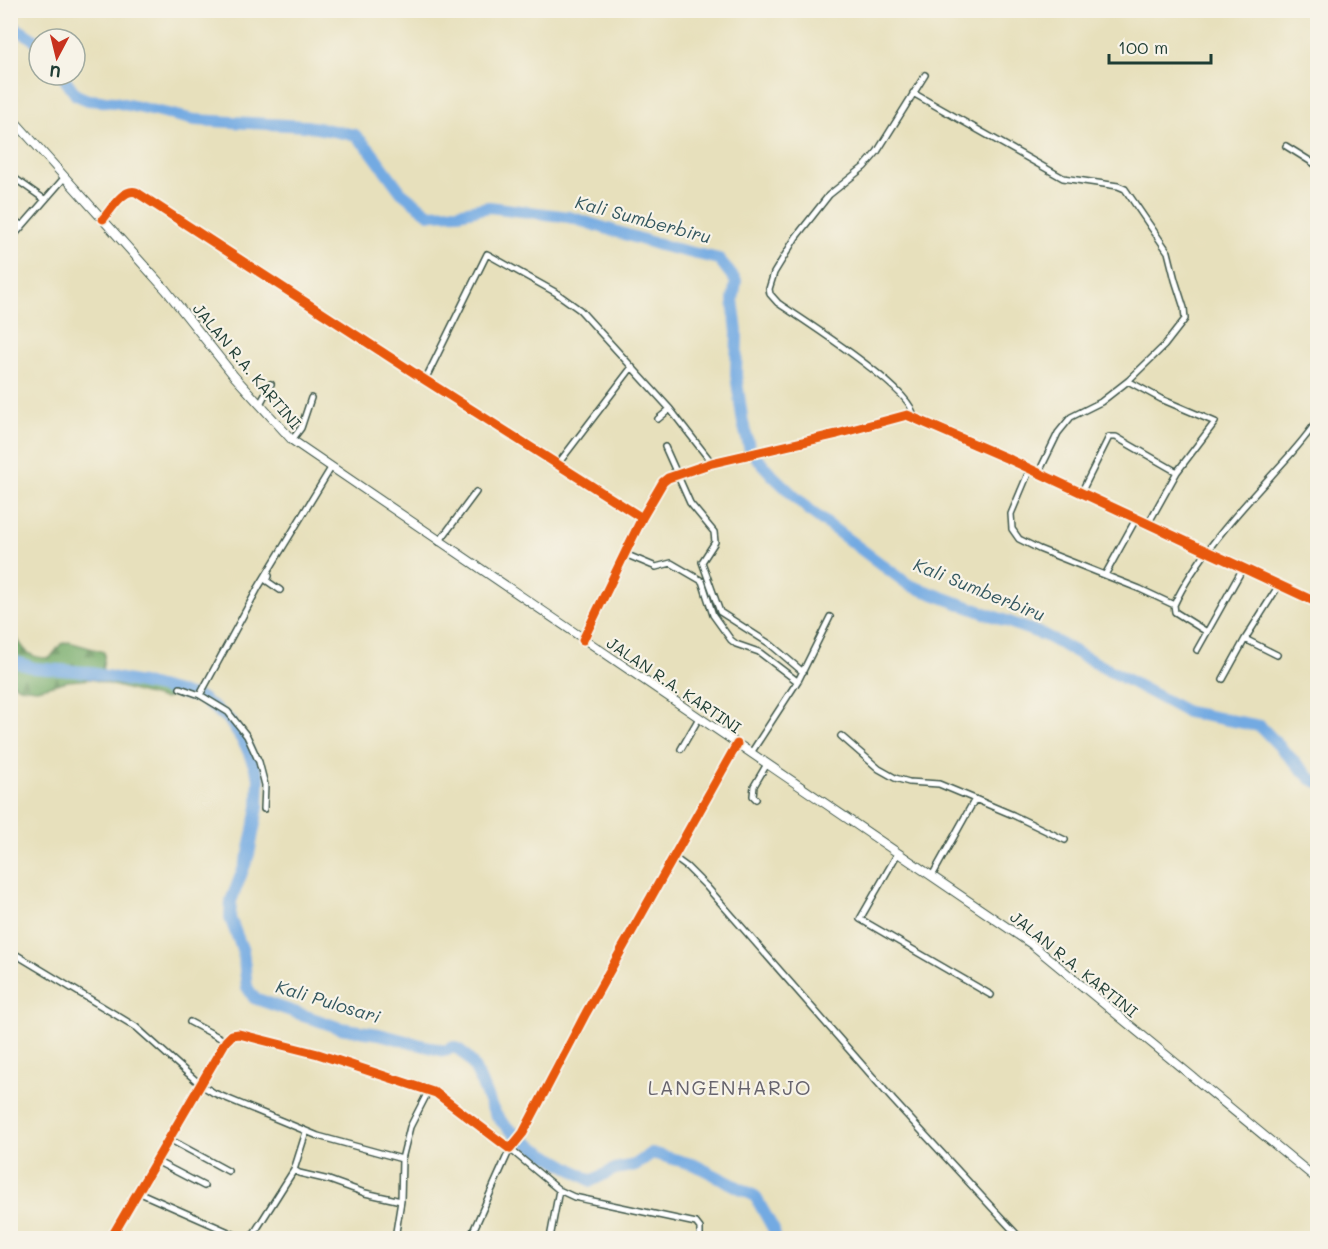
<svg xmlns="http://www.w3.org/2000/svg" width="1328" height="1249" font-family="Mali,sans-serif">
<defs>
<pattern id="forest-firs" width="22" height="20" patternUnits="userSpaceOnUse" patternTransform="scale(1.5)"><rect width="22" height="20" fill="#74ab69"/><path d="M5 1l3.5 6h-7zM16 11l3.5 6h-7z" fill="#5f8c57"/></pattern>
</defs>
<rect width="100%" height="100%" fill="#f7f3e8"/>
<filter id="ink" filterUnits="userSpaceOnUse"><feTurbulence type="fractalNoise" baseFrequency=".0167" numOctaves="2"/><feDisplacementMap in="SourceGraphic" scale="12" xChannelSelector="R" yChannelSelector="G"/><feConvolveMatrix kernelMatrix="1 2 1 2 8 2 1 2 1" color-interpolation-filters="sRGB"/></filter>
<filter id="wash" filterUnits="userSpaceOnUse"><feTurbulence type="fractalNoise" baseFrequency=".008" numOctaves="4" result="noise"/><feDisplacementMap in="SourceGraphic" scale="24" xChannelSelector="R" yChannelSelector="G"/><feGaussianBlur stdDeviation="1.35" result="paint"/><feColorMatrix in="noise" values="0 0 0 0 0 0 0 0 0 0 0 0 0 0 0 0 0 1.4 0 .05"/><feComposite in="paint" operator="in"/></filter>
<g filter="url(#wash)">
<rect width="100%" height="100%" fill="#e7e0bc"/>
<path fill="url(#forest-firs)" stroke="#4a744e" stroke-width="1.5" d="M11 628C22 647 26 659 50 658L61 644 69 642 104 652C106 661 100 667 103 676L170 690 168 698 163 699 91 679 68 681 37 689 19 687 11 682Z"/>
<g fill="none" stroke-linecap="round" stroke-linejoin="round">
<path stroke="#73aae2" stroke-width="12" d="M10 24 39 43
M62 75 76 95 88 100 115 102 195 120 306 126 355 135 370 150 401 192 429 214 458 213 489 207 569 217 663 246 719 259 736 281 733 300 737 332 736 375 743 423 750 450 773 476 810 511 909 585 1044 635 1187 712 1260 726 1311 779 1318 782
M10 658 13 661 34 668 86 672 155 686 201 698 229 720 246 746 259 777 258 807 249 854 231 901 230 918 243 951 247 987 254 998 340 1028 379 1034 444 1051 454 1047C479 1058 482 1095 497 1116 515 1141 564 1163 591 1181L615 1169 635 1165 652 1153 695 1165 755 1196 774 1230V1238"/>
</g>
</g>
<g filter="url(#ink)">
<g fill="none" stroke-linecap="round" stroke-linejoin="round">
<defs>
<path id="minor" d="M913 93 1063 178 1118 186 1125 189 1168 252 1175 280 1184 308 1185 319 1164 346 1128 381 1101 402 1071 417 1058 433 1039 472
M10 139 20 127
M1286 146 1318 166
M10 175 44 199
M10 217 21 225
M103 219C111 210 123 188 136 192L425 380 642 518
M10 240 65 177
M425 380 487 254 555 292 580 310 670 409 712 463
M1128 381 1161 399 1215 422 1177 472 1148 524
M260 404 271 384
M913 416C917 392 800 318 778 303L770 294 769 289 774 273 796 237 829 195 864 167 877 152 925 75
M658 419 670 409
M292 440 301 428 311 398
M665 447 690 503 714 532 715 542 702 562 720 612 770 644 803 672
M558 464 632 367
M1030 469 1011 514 1012 529 1019 539 1039 549 1140 589 1174 605C1194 561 1238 512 1271 476 1287 458 1305 440 1318 419
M1081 493 1109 437H1116L1177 472
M439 542 476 492
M625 554 656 567 671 563 702 581 713 615 731 640 736 644 759 652 797 681
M1105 575 1136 519
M269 576 267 581 280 590
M1174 605 1175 612 1207 632
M583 640 642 518 663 482 668 478 712 463 837 434 907 415 1011 460 1318 603
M1197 650 1243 568
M1277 655 1245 639 1279 585
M1223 679 1245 639
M180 688 200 695
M841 736 879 769 895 778 909 782 939 784 975 799 932 876
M681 749 699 718
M751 753 799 679 830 617
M756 799 753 796 754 786 767 764
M975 799 1013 815 1065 840
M264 809 265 785 259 762 247 736 228 712 200 695 258 588 331 468
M898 853 860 919 991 995
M672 856 687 867 706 886 893 1100 1020 1238
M10 951 136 1027 201 1085 214 1093 318 1136 402 1159 401 1201
M190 1022 226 1041
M169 1139 228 1171
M402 1159 410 1127 429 1090
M156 1161 204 1186
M294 1170 299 1173 329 1180 365 1193 401 1201 395 1238
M138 1192 242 1238
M111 1238 226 1041 232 1035 239 1034 318 1054 436 1093 510 1149 523 1133 586 1013 737 744
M251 1238 294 1170 306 1132
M470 1238 510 1149 559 1190 574 1197 696 1223 700 1228V1238
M550 1238 559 1190"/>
<path id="secondary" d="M10 116 166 290 234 376 292 440 1030 943 1318 1180"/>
</defs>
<use href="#minor" stroke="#3d5548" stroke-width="8"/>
<use href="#secondary" stroke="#3d5548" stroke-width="10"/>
<use href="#minor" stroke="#fff" stroke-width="5"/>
<use href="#secondary" stroke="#fff" stroke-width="8"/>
<defs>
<path id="cycleway" d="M103 219C111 210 123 188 136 192L425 380 642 518
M583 640 642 518 663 482 668 478 712 463 837 434 907 415 1011 460 1318 603
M111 1238 226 1041 232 1035 239 1034 318 1054 436 1093 510 1149 523 1133 586 1013 737 744"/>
</defs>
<use href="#cycleway" stroke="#f7f3e8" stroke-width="13"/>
<use href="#cycleway" stroke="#e8590c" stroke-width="9"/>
</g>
</g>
<g text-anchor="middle" stroke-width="4.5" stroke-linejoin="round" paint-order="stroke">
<g font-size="16" fill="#1f3d34" stroke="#f7f3e8">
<text transform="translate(247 366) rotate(50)" y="6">JALAN R.A. KARTINI</text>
<text transform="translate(674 685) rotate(34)" y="6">JALAN R.A. KARTINI</text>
<text transform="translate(1074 964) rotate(39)" y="6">JALAN R.A. KARTINI</text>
</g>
<g font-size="18" font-style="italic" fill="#345860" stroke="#f7f3e8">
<text transform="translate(643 220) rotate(15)" y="6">Kali Sumberbiru</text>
<text transform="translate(979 590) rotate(22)" y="6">Kali Sumberbiru</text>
<text transform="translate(328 1002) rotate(17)" y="6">Kali Pulosari</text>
</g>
<g font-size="20" letter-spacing="1.5" fill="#67646d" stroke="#f7f3e8">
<text x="730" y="1095">LANGENHARJO</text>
</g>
</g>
<rect width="1328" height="1249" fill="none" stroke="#f7f3e8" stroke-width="36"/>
<g transform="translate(57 57) rotate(187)"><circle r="28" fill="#f7f3e8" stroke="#a1aaa0" stroke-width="1.5"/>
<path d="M0-4.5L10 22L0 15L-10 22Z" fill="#c8321e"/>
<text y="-9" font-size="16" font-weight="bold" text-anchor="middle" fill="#1f3d34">U</text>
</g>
<path d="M1109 54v9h102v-9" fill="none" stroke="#1f3d34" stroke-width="3"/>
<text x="1118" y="54" font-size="18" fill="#1f3d34" stroke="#f7f3e8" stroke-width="4.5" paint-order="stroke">100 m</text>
</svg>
